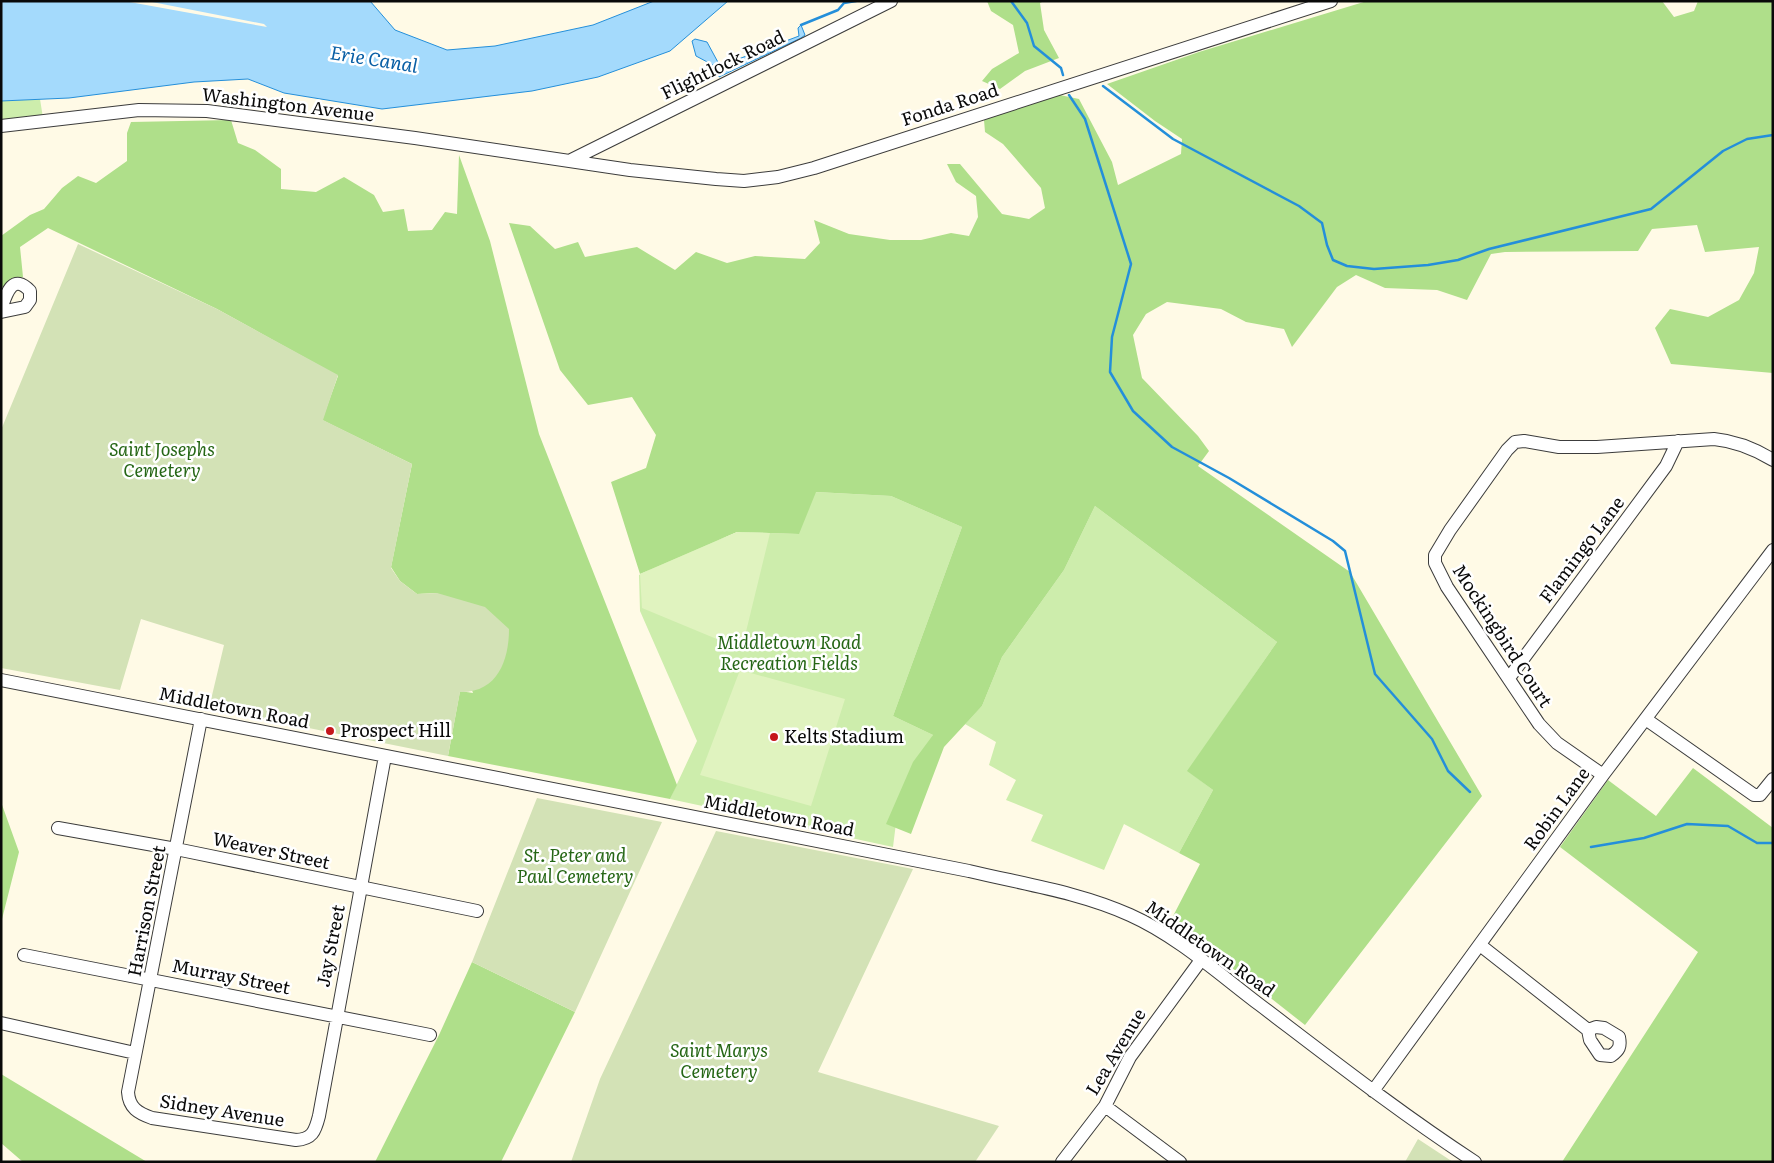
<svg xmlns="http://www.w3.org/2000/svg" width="1774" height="1163" font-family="Literata,serif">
<rect width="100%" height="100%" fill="#fffae6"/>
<path fill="#cdedac" d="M40 99 43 118 1 122V101Z
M815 492 891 496 962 527 893 716 933 735 896 823 893 847 670 799 697 741 640 611 639 575 687 550 741 532 798 534Z
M1095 506 1277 642 1188 771 1213 790 1179 853 1124 824 1104 870 1031 841 1043 815 1006 800 1016 780 989 765 996 742 965 724 982 706 1002 657 1064 570Z"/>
<path fill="#afdf8a" d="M987 1H1044L1040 3 1044 30 1059 58 1025 71 1000 89 982 81 992 69 1019 53 1013 25 991 11Z
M1367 1H1662L1674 17 1694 11 1698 1H1773V373L1671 364 1655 328 1670 309 1708 317 1739 300 1754 273 1759 247 1705 252 1697 225 1652 229 1638 251 1505 252 1491 254 1467 300 1437 290 1385 288 1356 275 1337 287 1292 347 1284 329 1246 322 1221 309 1167 302 1146 314 1133 335 1142 378 1198 436 1209 451 1198 466 1350 572 1482 796 1305 1025 1171 920 1200 864 1179 853 1213 790 1187 771 1277 642 1095 506 1064 570 1002 657 982 706 944 747 911 834 886 824 913 762 933 735 893 716 962 527 891 496 816 492 799 534 737 532 640 574 611 482 646 468 656 435 632 397 588 405 560 370 509 223 530 226 555 249 578 242 585 257 637 247 675 270 696 252 727 263 755 256 805 259 820 243 814 220 849 234 890 240H921L951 233 969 236 978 217 976 196 956 182 947 164H960L1002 214 1029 219 1045 208 1041 188 1003 144 985 132 984 120 1055 94 1079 99 1112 162 1118 185 1181 154 1182 139 1155 121 1107 84 1199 52Z
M231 120 238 143 255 150 281 169V189L316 192 344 177 374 195 383 212 404 209 408 231 432 230 445 212 457 214 459 155 490 241 539 434 677 785 670 799 448 756 460 691 473 693 437 593 417 594 400 581 391 567 412 464 322 420 338 376 217 309 48 228 20 247 23 277 1 288V236L30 215 44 209 62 188 78 176 96 183 127 161V133L131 122Z
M1693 768 1773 828V1162H1562L1698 952 1560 847 1608 780 1656 816Z
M1 802 19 852 1 923Z
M472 962 575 1012 501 1162H375L439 1035Z
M1 1074 147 1162H23L1 1143Z"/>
<path fill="#d3e2b6" d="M78 244 217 309 338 375 323 420 412 464 391 568 400 581 417 594 437 593 485 607 509 629C509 661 497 693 460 692L448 756 209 708 224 645 141 619 120 690 1 668V430Z
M537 798 662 822 575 1012 472 962Z
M716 831 913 869 818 1072 999 1126 975 1162H571L600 1079Z
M1418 1139 1453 1162H1405Z"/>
<path fill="#e0f3bf" d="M737 532 770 533 743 644 736 647 642 608 640 574Z
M740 670 845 699 811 806 700 775Z"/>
<path fill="#a4dafc" stroke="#248fda" d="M1 1H370L395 30 447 50 495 46 593 25 654 1H728L670 51 598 77 532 91 382 109 284 93 248 79 194 82 69 98 1 101Z
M801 25 805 35 801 38 719 77 713 65 696 56 692 41 695 39 707 42 720 66 799 36 798 28Z"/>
<path fill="#fffae6" d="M124 1H147L264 24 267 27Z"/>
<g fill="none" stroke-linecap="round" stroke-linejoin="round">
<path stroke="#248fda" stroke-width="2.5" d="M1011 1 1027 23 1034 46 1061 68 1063 75
M801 25 838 10 844 3 856 1
M1103 86 1173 139 1299 206 1322 223 1327 245 1333 260 1347 266 1374 269 1428 265 1458 260 1489 249 1651 209 1723 151 1747 139 1773 135
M1069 95 1085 119 1131 264 1112 337 1110 372 1133 411 1172 447 1229 478 1333 541 1345 551 1375 674 1432 739 1448 771 1470 792
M1591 847 1644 838 1687 824 1728 826 1757 843H1773"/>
<defs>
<path id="minor" d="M1 126 139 110 207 111 415 138 630 170 716 179 744 181 778 177 814 168 1331 1
M571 160 891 1
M1 309C6 295 12 272 30 291V300L25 307 1 312
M1509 678 1666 466 1678 441
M1 680 969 871C1023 884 1079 892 1130 915 1177 936 1219 974 1260 1005 1331 1059 1400 1113 1475 1162
M201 719 128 1092C129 1108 138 1113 152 1118L296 1140C312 1139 315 1132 319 1116L385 756
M1647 720 1754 795H1760L1773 779
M1603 775 1557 743 1539 724 1447 587 1435 563V555L1450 530 1507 450 1515 442 1524 441 1559 447H1597L1714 439C1735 441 1755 449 1773 460
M58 828 176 849 477 911
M1480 945 1588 1030
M24 955 430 1035
M1 1023 135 1053
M1596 1027 1604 1028 1619 1037C1621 1047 1619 1050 1611 1056L1600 1055 1590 1040 1588 1030Z
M1373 1091 1603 775 1773 550
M1105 1106 1180 1162
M1062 1162 1105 1106 1130 1057 1201 960"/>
</defs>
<use href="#minor" stroke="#3c3c3c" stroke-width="14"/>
<use href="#minor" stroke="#fff" stroke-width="12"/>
</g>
<g fill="#c5161c" stroke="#fff" stroke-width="2">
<circle cx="330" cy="731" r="5"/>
<circle cx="774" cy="737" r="5"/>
</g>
<g text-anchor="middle" stroke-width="5" stroke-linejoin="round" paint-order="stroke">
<g font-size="18" fill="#090909" stroke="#fff">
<text transform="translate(723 65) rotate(-26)" y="6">Flightlock Road</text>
<text transform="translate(288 105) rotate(7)" y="6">Washington Avenue</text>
<text transform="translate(950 105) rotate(-18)" y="6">Fonda Road</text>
<text transform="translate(1582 550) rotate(-53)" y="6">Flamingo Lane</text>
<text transform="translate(1502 636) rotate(57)" y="6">Mockingbird Court</text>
<text transform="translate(234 708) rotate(11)" y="6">Middletown Road</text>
<text transform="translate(1557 809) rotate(-54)" y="6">Robin Lane</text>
<text transform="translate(779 816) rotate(11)" y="6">Middletown Road</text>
<text transform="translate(271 851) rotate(12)" y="6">Weaver Street</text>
<text transform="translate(147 911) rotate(-79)" y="6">Harrison Street</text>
<text transform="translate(331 946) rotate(-79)" y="6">Jay Street</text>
<text transform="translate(1210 949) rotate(35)" y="6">Middletown Road</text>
<text transform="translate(231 977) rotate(11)" y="6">Murray Street</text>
<text transform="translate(1116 1052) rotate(-59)" y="6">Lea Avenue</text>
<text transform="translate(222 1111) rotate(9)" y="6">Sidney Avenue</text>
</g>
<g font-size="18" font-style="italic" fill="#256615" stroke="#fff">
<text x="162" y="456">Saint Josephs<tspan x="162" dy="21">Cemetery</tspan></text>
<text x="789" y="649">Middletown Road<tspan x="789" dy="21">Recreation Fields</tspan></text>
<text x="575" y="862">St. Peter and<tspan x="575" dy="21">Paul Cemetery</tspan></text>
<text x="719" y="1057">Saint Marys<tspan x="719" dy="21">Cemetery</tspan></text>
</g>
<g font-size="18" fill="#090909" stroke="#fff" text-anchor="start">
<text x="340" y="737">Prospect Hill</text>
<text x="784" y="743">Kelts Stadium</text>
</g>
<g font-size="19" font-style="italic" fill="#095fa5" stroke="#fff">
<text transform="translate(374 59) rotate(9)" y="7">Erie Canal</text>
</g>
</g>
<rect width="1774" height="1163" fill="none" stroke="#090909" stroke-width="5"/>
</svg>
